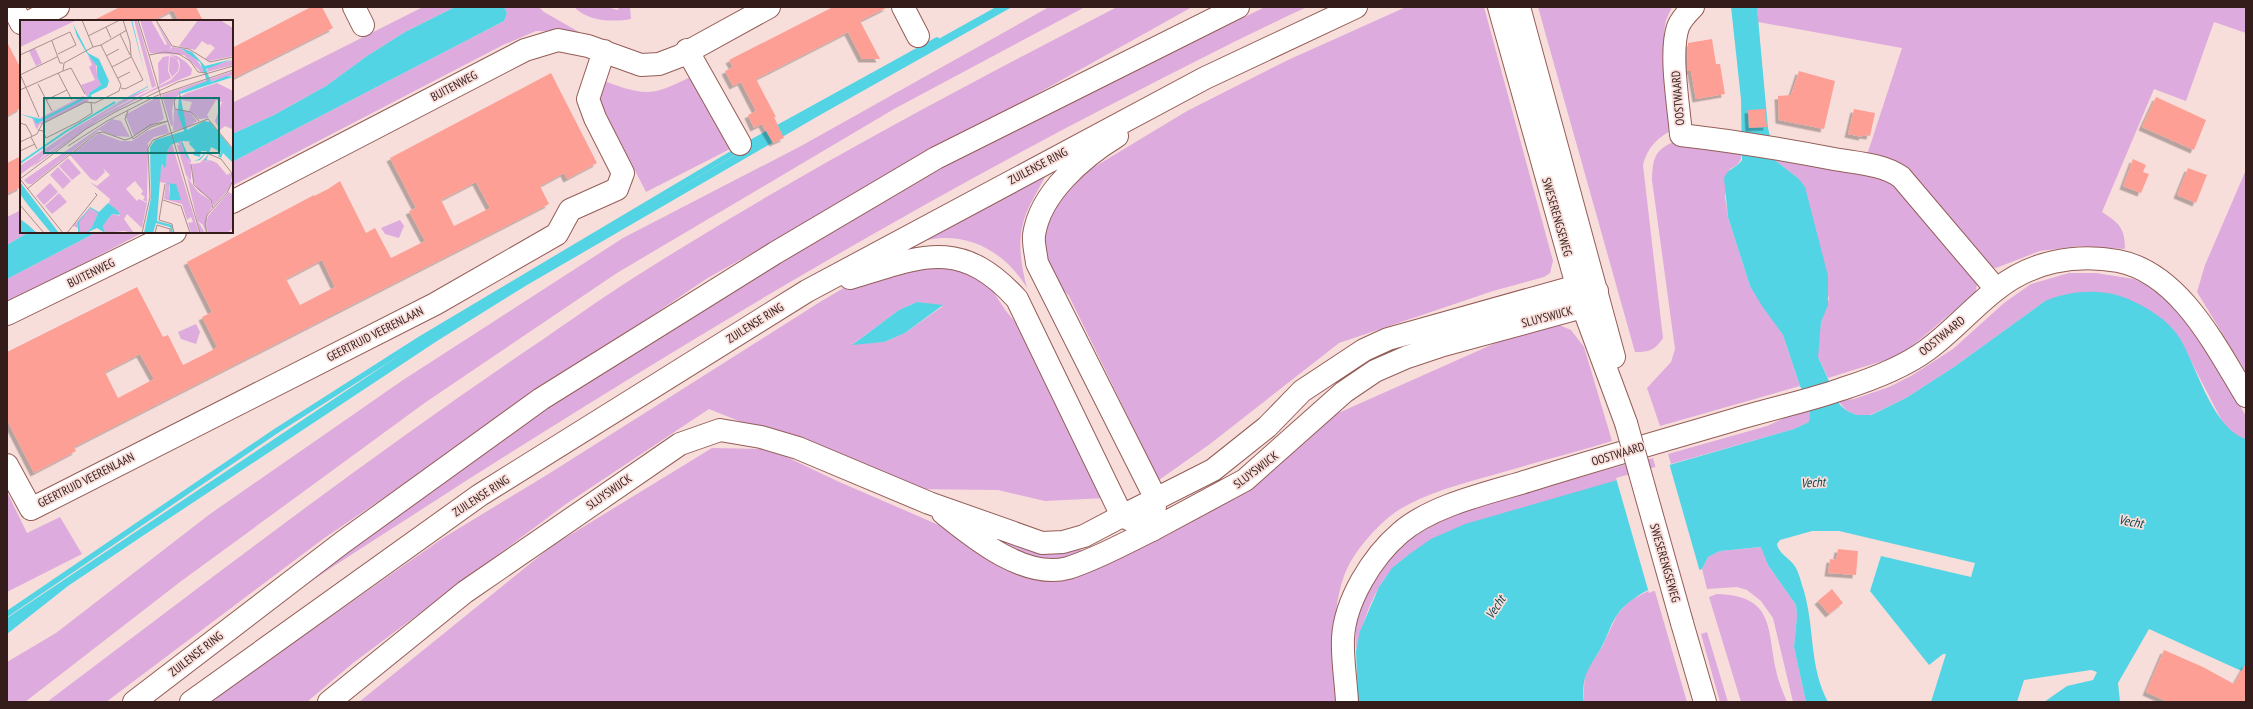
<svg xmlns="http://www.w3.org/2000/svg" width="2253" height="709" font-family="'PT Sans Narrow',sans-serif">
<defs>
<filter id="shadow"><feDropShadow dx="-3.5" dy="3.5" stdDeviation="0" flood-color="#0004"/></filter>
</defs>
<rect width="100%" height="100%" fill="#f8deda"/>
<path fill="#ddabdd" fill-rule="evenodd" d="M423 7H455L405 32 367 56 326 86 274 115 232 134V103Z
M504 7H539L544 12 579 32 536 31 503 45 232 186V162L504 21 507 13Z
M574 7H606L618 10 619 7H630L631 19C612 22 589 22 574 7Z
M1049 7H1085L894 109 617 273 426 402 180 582 25 702H7V662L56 633 210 514 403 380 623 238 801 146Z
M1117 7H1192L706 279 323 539 106 702H47C211 578 374 453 545 338 578 315 612 291 646 270 798 174 958 89 1117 7Z
M1265 7H1307C1244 36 1182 68 1120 100 830 249 554 422 282 600L546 407 720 294 974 150Z
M1406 7H1484L1553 261 1550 273 1544 277 1493 291 1339 343 1210 444 1159 480 1069 296 1056 282 1047 265 1042 242 1051 212 1076 178 1187 111 1288 60Z
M1538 7H1672L1666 20 1664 32 1675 129C1658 136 1647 148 1643 165L1663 338C1655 350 1650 352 1635 352Z
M1757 7H2246V33L2214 22 2186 101 2154 89 2102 212C2119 223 2125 228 2125 249L2079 246 2040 251 1996 268 1988 266 1866 158 1902 48 1758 22Z
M695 75 732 148 646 192 597 96 601 80C616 85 632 92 647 92 663 92 681 81 695 75Z
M1673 142 1741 151C1742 161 1740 164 1730 169L1725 197 1728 217 1750 286 1783 335 1800 386 1660 426 1647 388 1671 362 1675 349 1652 180C1653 161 1653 151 1673 142Z
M1775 156 1889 179 1977 282 1976 292 1911 347 1892 358 1828 378 1818 357V347L1821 322 1829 299 1799 179 1776 161Z
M2246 170V372L2197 292 2205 265Z
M1047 173C1042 183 1036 193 1031 203 1016 231 1019 258 1027 288 1006 253 969 231 927 240Z
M21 210V232H29L7 245V217Z
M400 220 404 226 399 238 385 234 381 228Z
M97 232H144L7 303V279Z
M947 268 966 272 990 287 1006 311 1038 350 1106 498 1045 501 998 490 909 489 709 409 566 504 353 663 307 702H208L443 538 550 473 820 302 876 269ZM917 302 943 306 905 333 884 342 853 344 899 310Z
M2069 273H2096L2134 279 2150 287 2175 306 2215 364 2246 416V439L2236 436 2223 423 2178 336 2159 318 2090 292 2045 301 1954 367 1906 398 1870 415H1857L1847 411 1838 401 1854 399 1889 387 1911 376 1953 349 2004 303 2031 284Z
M1554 323 1571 330 1584 347 1612 441C1573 453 1533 463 1493 475 1461 484 1425 493 1397 511 1376 526 1353 552 1344 576 1330 615 1335 661 1337 702H359L552 546 712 448 770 449 837 481 992 548 995 536 1044 549 1128 551 1168 535 1188 523 1327 418 1534 326Z
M196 324 200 332 196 344 181 339 178 332Z
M1810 406 1809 422 1794 429 1671 464 1668 454 1767 426Z
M1653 458 1656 469 1408 555C1403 559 1396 564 1392 569 1373 591 1362 623 1356 651 1354 630 1358 612 1366 592 1395 525 1469 510 1533 491 1573 479 1613 467 1653 458Z
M7 492 27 533 60 517 82 554 7 592Z
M1762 547 1768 565 1796 605 1797 616 1794 647 1806 702H1793L1773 618 1761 601 1747 590 1737 587 1707 589 1702 569 1708 557 1720 551Z
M1654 588 1687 702H1583L1585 673 1602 647 1617 615 1629 601Z
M1717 594C1774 596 1767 627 1776 670 1778 681 1783 692 1787 702H1741L1709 597Z
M1707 632 1728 702H1720L1701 634Z"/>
<path fill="#52d4e4" d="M455 7H504L507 13 504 21 232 162V134L274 115 326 86 367 56 405 32Z
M996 7H1012L820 115 527 285 437 341 141 537 68 586 7 634V618L431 334 816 107Z
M1731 7H1757L1768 128 1776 161 1799 179 1805 187 1828 276V305L1821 322 1818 357 1840 405 1847 411 1857 415H1871L1906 398 1954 367 2045 301C2070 290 2103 288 2128 299 2147 307 2168 320 2179 337 2197 366 2212 428 2246 439V673L2149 629 2118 683 2120 702H2044L2067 686 2093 680 2097 672 2091 670 2024 680 2017 702H1931L1946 654H1943L1929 665 1870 591 1881 556 1971 577 1975 563 1839 531H1812L1780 540 1777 544C1779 554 1788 557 1794 565 1799 571 1801 583 1804 591 1815 630 1809 666 1828 702H1806L1794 647 1797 616 1796 605 1768 565 1761 547 1720 551 1708 557 1702 569C1675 579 1634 590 1617 615 1610 625 1607 638 1601 648 1587 672 1583 672 1583 702H1358L1356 651 1360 631 1379 587 1392 568 1408 555 1431 539 1465 524 1794 429 1809 422 1810 406 1800 386 1783 335 1762 306 1750 286 1728 217 1724 178C1728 168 1737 168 1742 160L1741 99Z
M29 232H97L7 279V245Z
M917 302 943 305 905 333 884 342 852 345 899 310Z"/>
<path fill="#f8deda" d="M1669 463 1700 572 1649 593 1616 478Z"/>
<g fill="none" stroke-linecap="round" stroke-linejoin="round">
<path stroke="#52d4e4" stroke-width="5.5" d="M7 614 276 431 420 339 741 148 937 40"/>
</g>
<path fill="#fe9f95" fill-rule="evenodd" filter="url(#shadow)" d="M120 7H196L203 21H179L173 10 152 21H92Z
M311 7H322L333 28 232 79V48Z
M833 7H888L860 21 880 59H862L848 32 756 79 776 117H774L784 138 773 143 762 124 754 128 748 115 756 111 741 82 733 86 725 71 733 67 729 60Z
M1712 39 1716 64H1720L1725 94 1696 99 1691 71H1688L1687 68 1688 43Z
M7 42 21 69V108L7 116Z
M1799 71 1835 81 1824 129 1779 120 1778 96 1791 95Z
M551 73 597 163 567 179 564 173 540 186 549 204 74 447 76 451 34 473 7 420V352L137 287 163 337 168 335 183 365 211 351 217 347 202 317 212 312 187 262 314 195V196L328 189 340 181 366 233 375 228 391 258 425 241 409 211 416 208 390 158ZM476 182 490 208 454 226 441 200ZM322 260 335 287 300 305 286 279ZM140 354 154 379 118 398 105 372Z
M2156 97 2206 120 2194 150 2142 127Z
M1765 109 1767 127 1749 128 1748 110Z
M1854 109 1875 113 1870 136 1863 135 1862 137 1848 134Z
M21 156V187L7 194V163Z
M2133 159 2146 165 2143 172 2149 174 2141 193 2123 186Z
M2188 168 2207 175 2196 203 2177 195Z
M1838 549 1858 551 1856 575 1828 573 1830 559 1836 560Z
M1832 589 1843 603 1829 614 1818 601Z
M2164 650 2203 667 2234 684 2246 663V702H2168L2146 692Z"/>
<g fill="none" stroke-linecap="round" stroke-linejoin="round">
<defs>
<path id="minor" d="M13 7 21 23
M354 7 363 25
M903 7 918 36
M1693 7C1688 12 1681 19 1678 27 1669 53 1679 107 1681 135 1733 141 1783 149 1834 159 1856 163 1883 164 1901 177L1996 289
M31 21 58 7
M687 50 740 144
M232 202 525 50 558 40 588 46 641 65 659 64 680 56 769 7
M7 314 175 232
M7 465 31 509 435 304 557 234 570 210 617 189 623 173 595 118 588 99 604 51
M943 513C974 538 1025 580 1068 568 1097 559 1125 543 1152 530
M329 702 465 592 680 444 720 430 761 437 798 448 929 503 1042 543 1063 542 1084 536 1122 516
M1347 702C1346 681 1342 659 1343 638 1345 601 1372 557 1400 533 1433 504 1493 492 1534 479 1605 457 1676 437 1747 416 1778 407 1811 400 1842 389 1870 380 1903 368 1927 350 1952 332 1972 308 1997 289 2031 262 2075 253 2118 261 2180 273 2216 347 2246 396"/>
<path id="major" d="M1499 7 1583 307 1626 423
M1519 7 1614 357
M1117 136C1083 157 1040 193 1034 235 1033 243 1036 254 1037 263L1156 499 1154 513
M850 278C922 256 960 237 1017 299L1122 516 1135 522
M1122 516 1213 470 1267 427 1302 391 1364 350 1388 339 1577 286 1597 291 1583 307 1440 346 1407 357 1375 371 1344 392 1245 480 1152 530
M1682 623 1705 702
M134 702 343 542 541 399 775 253 936 158 1238 7
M191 702 480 495 807 291 1205 78 1356 7"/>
</defs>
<use href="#minor" stroke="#945d57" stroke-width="24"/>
<use href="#major" stroke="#945d57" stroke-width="24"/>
<use href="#minor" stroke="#fff" stroke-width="22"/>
<use href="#major" stroke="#fff" stroke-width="22"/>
<defs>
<path id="major-bridge" d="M1626 423 1682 623"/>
</defs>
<use href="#major-bridge" stroke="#945d57" stroke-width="24" stroke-linecap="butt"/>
<use href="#major-bridge" stroke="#fff" stroke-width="22"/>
</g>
<g text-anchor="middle" stroke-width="3.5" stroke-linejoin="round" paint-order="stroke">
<g font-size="12" fill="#331c1a" stroke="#f8deda">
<text transform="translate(454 86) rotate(-28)" y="4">BUITENWEG</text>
<text transform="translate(1678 98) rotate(-95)" y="4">OOSTWAARD</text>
<text transform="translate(1038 166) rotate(-28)" y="4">ZUILENSE RING</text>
<text transform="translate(1557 217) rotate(74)" y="4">SWESERENGSEWEG</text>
<text transform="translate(91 273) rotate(-26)" y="4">BUITENWEG</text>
<text transform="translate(1547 317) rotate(-15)" y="4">SLUYSWIJCK</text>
<text transform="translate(755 323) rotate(-32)" y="4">ZUILENSE RING</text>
<text transform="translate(375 334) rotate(-27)" y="4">GEERTRUID VEERENLAAN</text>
<text transform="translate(1942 336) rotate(-39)" y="4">OOSTWAARD</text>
<text transform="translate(1618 454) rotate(-17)" y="4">OOSTWAARD</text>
<text transform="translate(1256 470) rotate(-37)" y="4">SLUYSWIJCK</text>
<text transform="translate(86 480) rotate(-27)" y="4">GEERTRUID VEERENLAAN</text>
<text transform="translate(609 492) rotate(-35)" y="4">SLUYSWIJCK</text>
<text transform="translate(481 496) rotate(-33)" y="4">ZUILENSE RING</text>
<text transform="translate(1665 563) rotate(74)" y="4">SWESERENGSEWEG</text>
<text transform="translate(196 654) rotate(-38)" y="4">ZUILENSE RING</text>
</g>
<g font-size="13" font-style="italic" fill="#0d484f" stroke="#f8deda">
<text transform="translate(1813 482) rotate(-3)" y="5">Vecht</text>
<text transform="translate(2131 521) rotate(10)" y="5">Vecht</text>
<text transform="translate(1495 607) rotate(-56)" y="5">Vecht</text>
</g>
</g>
<g transform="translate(20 20)">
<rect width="213" height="213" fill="#f8deda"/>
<path d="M0 0H57L0 27ZM114 0H117L122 16 136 66 132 68ZM120 0H131L145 25 147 24 135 0 151 26 150 30 152 27 165 29 173 32 160 29 174 36 185 52H181L164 35 130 33ZM178 0H200L213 8V36L189 41 185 39 195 28 190 24 188 25 182 21 175 30 159 26ZM15 28 22 43 16 46 9 31ZM68 35 76 43 77 56 81 65 69 73 68 75 73 80 67 77 61 65 75 60 69 47 72 45ZM150 35 157 36 166 42 172 49 171 55 130 72 79 100 11 148 22 137 74 99 151 60 159 51 160 45 159 40ZM149 36 148 51 151 58 139 65 138 43 143 37ZM150 36 157 39 159 45 158 51 152 57 149 51ZM213 40V45L187 52 188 47ZM213 51V55L160 71 158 76 154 78 152 91 153 105 151 106 142 75ZM197 63 213 71 212 109 205 106 200 110 195 101 202 82 196 80 187 95 189 98 179 99 169 91 172 82 161 80 160 77 167 73ZM131 68 72 100 0 155V146L55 108 112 75ZM63 76 69 81 19 105 17 110 12 98 20 102 63 79 62 78 21 99 12 96 20 98ZM139 76 144 99 114 116 105 95ZM154 89 159 90 164 108 153 111ZM162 90 170 92 177 101 166 108ZM92 99 101 101 110 117 95 116 79 110 12 164H8L4 160ZM146 104 149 113 134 117 128 123 127 182 123 180 125 177 121 174 123 171 115 161 106 169 117 181 119 179 127 183 122 208 107 194 104 199 114 213 104 211 85 213 83 206 85 202 92 194 100 196 98 191 89 184 90 179 70 162 77 166 90 155 83 148 85 152 76 161 71 159 50 135 79 113 101 121H112L127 111ZM161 121 165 135 171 140V143L167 141 171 144V161L166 155 157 125H160L157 122ZM152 124 179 213H171L168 203 173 202 171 197 167 200 162 184 144 179 146 163 139 162 140 151 141 144 143 147 146 145 147 131ZM149 166 161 180 149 179ZM188 135 186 142 190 140 197 143 207 155 210 153 212 157 210 168 194 186 190 179 178 170 173 160 172 144 180 143ZM48 138 61 153 52 160 39 146ZM38 147 51 161 43 169 30 155ZM167 157 178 172 190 180 192 187 187 195 186 213 183 205 178 201 185 213H180ZM30 163 38 172 24 185 16 176ZM209 172 213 175V208L207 213H188L186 204 188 196ZM39 173 47 182 32 194 25 186ZM70 188 78 193 72 207 66 213H59V201L58 208 53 206Z" fill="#ddabdd" fill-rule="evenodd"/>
<path d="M111 0H112L128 67 65 100 3 142 65 100 128 66ZM53 4 68 33 79 39 89 61 87 67 71 75 72 79 68 77 69 73 81 65 77 56V46L66 32 57 16ZM160 28 172 32 185 46 213 39 186 49 191 62 207 56 213 57 160 74 167 110 184 101 190 102 213 130V143L203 133 201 138 198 136 201 132 191 127 188 136 186 139 189 141 184 140 188 135 186 133 180 140 174 141 179 139 187 131H181L180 137 173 135 175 130 169 124 170 121 177 122 162 121 170 140 165 135 161 121 151 125 147 131 146 146 144 148 142 144 141 147 137 201 152 205 153 213H151L150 207 136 203 133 213H124L131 178 130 127 135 120 164 111 158 94 159 72 187 61 180 42ZM62 78 63 80 16 104 14 99 0 94 21 99ZM0 162 23 192 39 213H31L8 185 0 174ZM144 163 156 164 161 180H149L150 164ZM88 183 98 191 100 195 92 194 87 200 83 206 85 213 77 208 66 213 72 207 78 193 70 188 59 202 60 211 58 213V202L70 187 79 192ZM0 199 7 204 17 213H0Z" fill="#52d4e4"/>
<path fill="none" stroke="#52d4e4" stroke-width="2" d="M0 143 45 112 95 82"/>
<path fill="none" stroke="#a9908d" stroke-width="1" d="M118 0 129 35M136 0 152 26 169 29 190 42 213 37M86 7 91 18M100 14 110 35M68 16 100 0M32 21 40 43H43M81 25 107 10M0 35 50 12 56 25 38 34M86 36 99 29M92 47 111 37M43 51 51 48 65 74M38 53 52 80M0 54 19 97M0 55 37 37M98 58 110 52M18 64 32 91M101 68 105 69 123 60 111 36 110 22 103 0M0 70 43 51 44 43 73 27 62 0M161 76 154 80 155 89 171 92 179 101M26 80 47 70M108 91 105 99 113 119M0 103 6 105 12 116M18 110 23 111 26 118 58 102 72 93 71 82M11 117 17 129M111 118 130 105 148 101 131 107 113 119M0 122 17 114 22 104 65 82 75 83 99 71 101 65 81 25 73 27M48 126 87 101 136 76 213 50M0 131 15 124M171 144 174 165 191 180 193 188M0 159 43 213M0 159 66 109 97 91 158 62 213 46M145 164 139 200 152 204 154 213M7 169 77 113 83 112 105 120 111 118M143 180 161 186 170 213M0 185 24 213M47 213 77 175 75 173M122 213 130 177 128 128 133 120 188 99 213 129M135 213 137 205 150 209V213M180 213 129 35 145 32 159 34 170 41 178 52 187 53M187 213 185 204 187 195 207 173 213 160 211 152 201 139 189 134"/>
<path fill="#0f766e" fill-opacity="0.15" stroke="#0f766e" stroke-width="2" d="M24 78H199V133H24Z"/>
<rect width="213" height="213" fill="none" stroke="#331c1a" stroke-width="2"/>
</g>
<rect width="2253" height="709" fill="none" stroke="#331c1a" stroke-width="16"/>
</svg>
